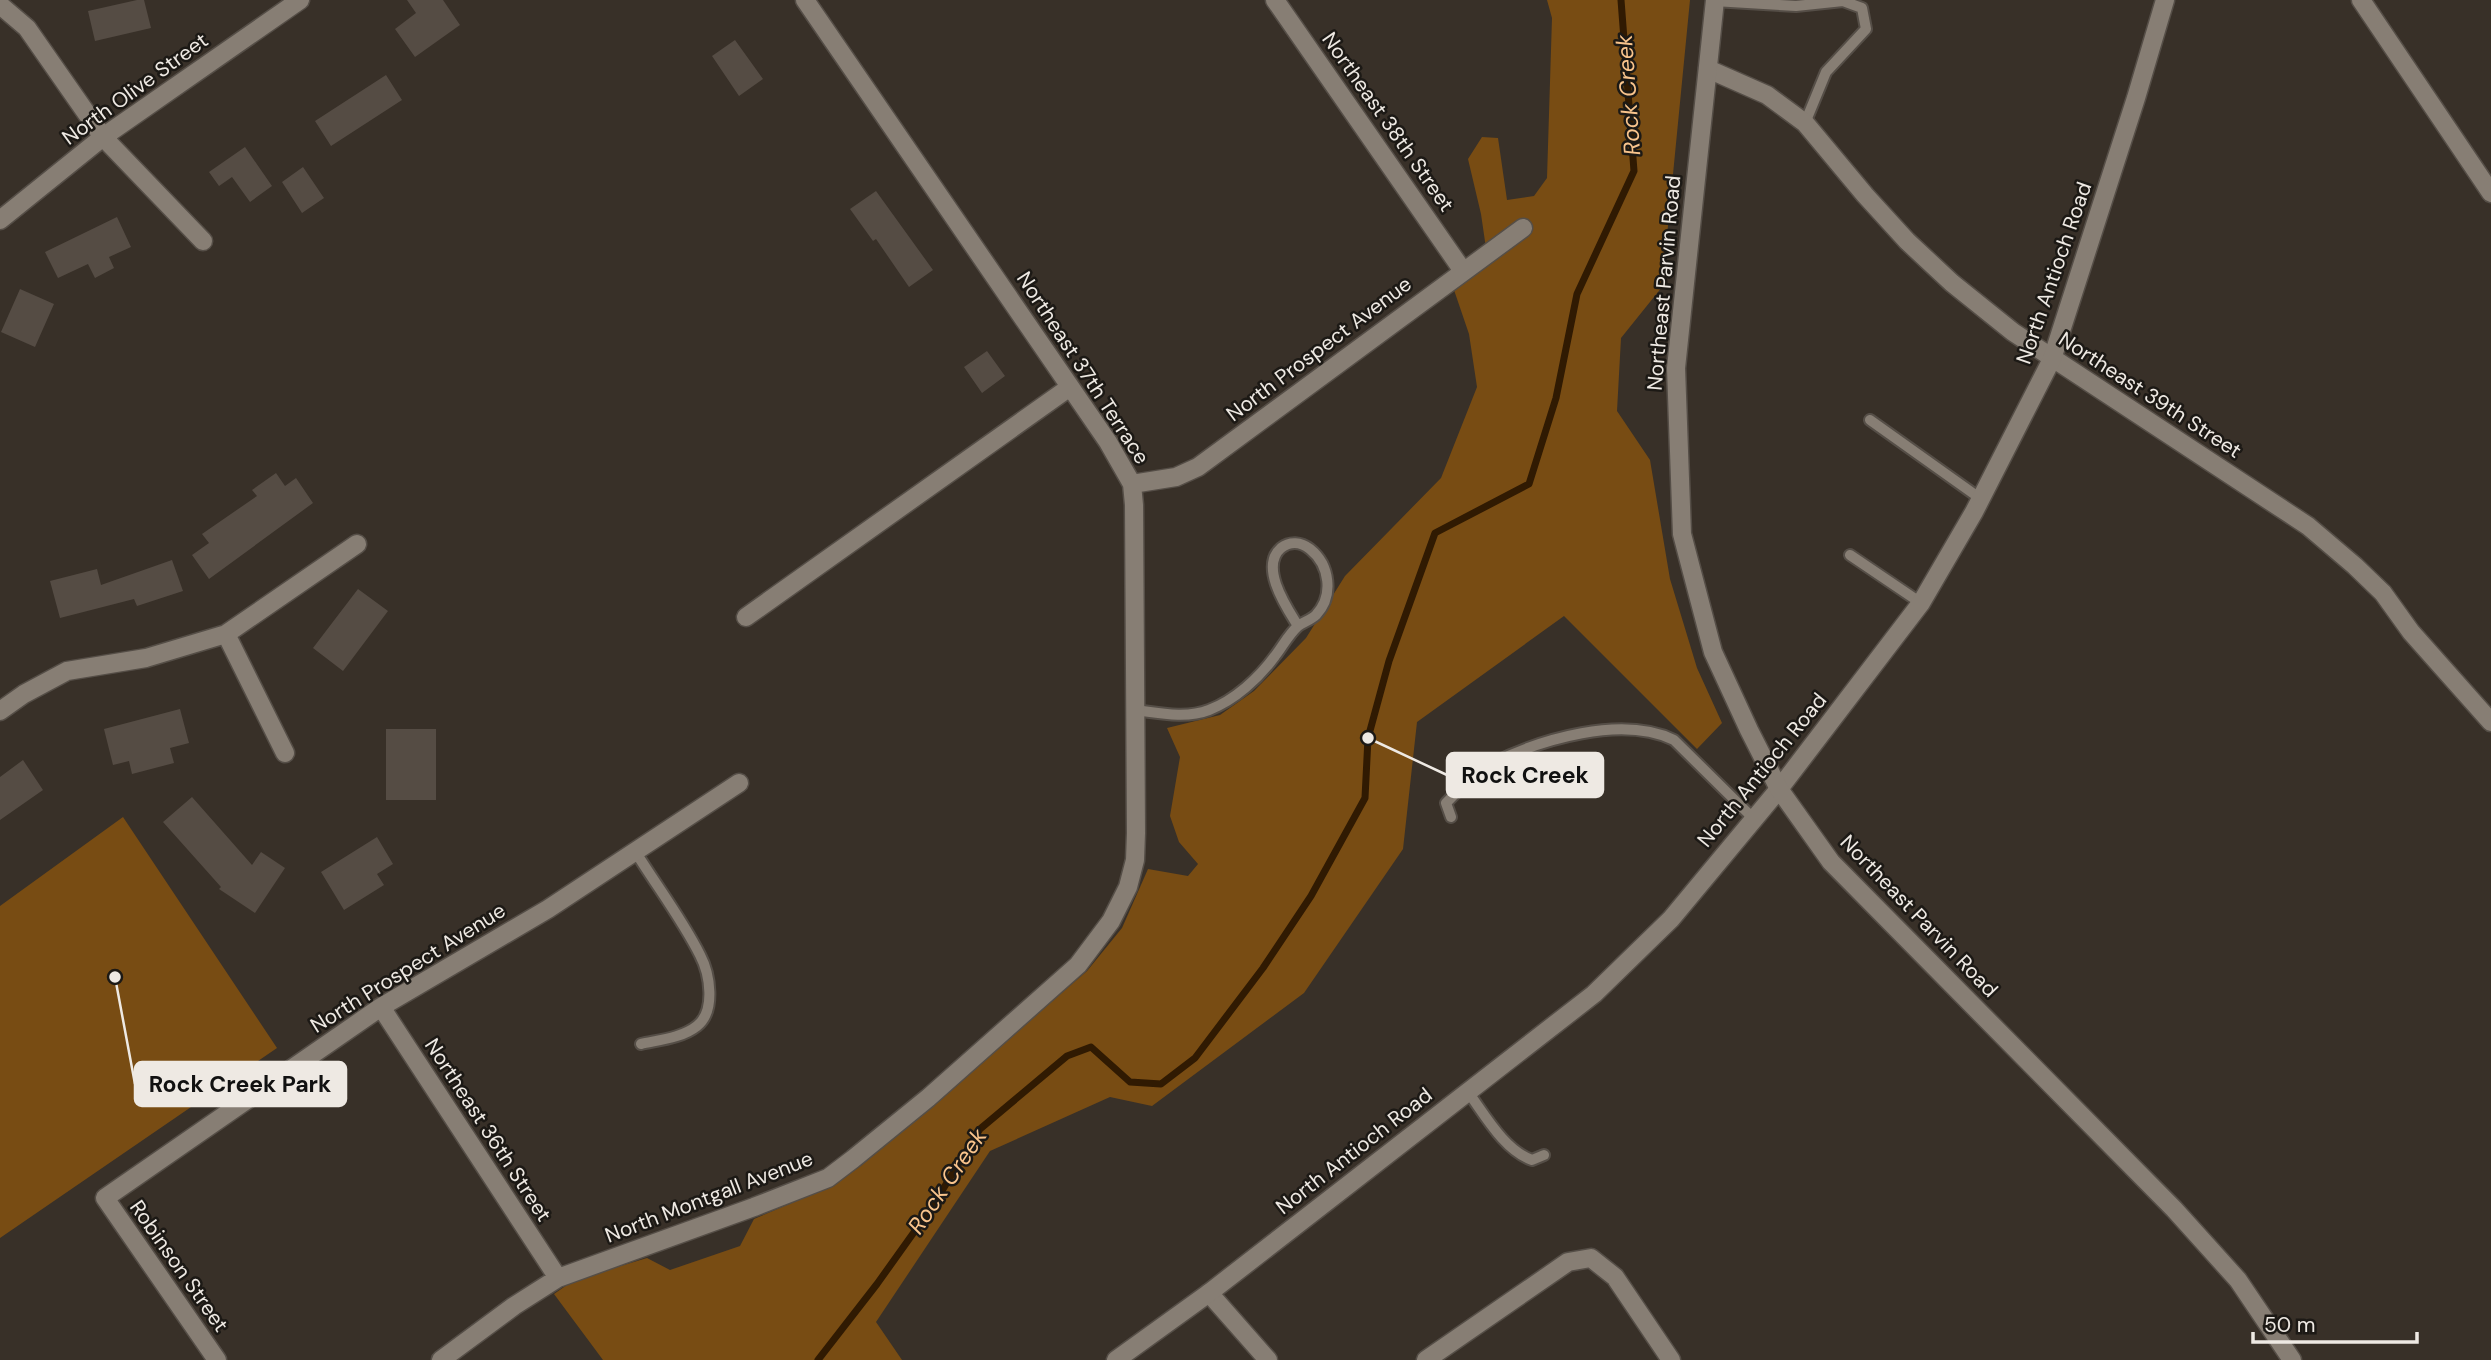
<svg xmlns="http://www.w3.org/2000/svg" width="2491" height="1360" font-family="'DM Sans',sans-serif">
<rect width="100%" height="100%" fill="#383028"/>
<path fill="#784c13" d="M1547 0H1690L1662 287 1621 338 1617 411 1650 460 1670 579 1697 668 1722 723 1697 749 1564 616 1417 722 1403 849 1304 993 1152 1106 1110 1097 990 1151 876 1322 902 1360H603L554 1294 574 1280 647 1258 670 1270 740 1246 754 1219 829 1187 862 1165 1087 971 1122 928 1148 869 1188 876 1198 864 1179 842 1170 816 1180 757 1167 728 1220 715 1254 691 1306 638 1345 576 1441 478 1477 387 1469 334 1454 290 1488 262 1481 214 1468 159 1482 137 1498 138 1507 200 1534 196 1547 178 1552 18Z
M123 817 277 1048 0 1238V906Z"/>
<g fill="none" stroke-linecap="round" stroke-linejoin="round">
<path stroke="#301a02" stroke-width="7" d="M818 1360 877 1284 932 1207 980 1129 1067 1056 1091 1047 1130 1082 1161 1084 1195 1058 1263 968 1311 896 1365 798 1368 738 1389 661 1435 533 1529 484 1556 398 1577 294 1634 171 1621 0"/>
</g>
<path fill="#554c44" d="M137 0H144L151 28 95 41 88 11Z
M407 0H443L460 25 415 57 395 29 416 13Z
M735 40 763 79 739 96 712 56Z
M386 75 402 100 331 146 315 121Z
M245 147 272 186 250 202 232 177 219 186 209 172Z
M303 167 324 198 302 213 282 182Z
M876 191 933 270 909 287 876 239 873 241 850 209Z
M117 217 131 247 109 257 114 268 95 278 88 264 58 278 45 252Z
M20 289 54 304 35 347 1 332Z
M987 351 1005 376 982 393 964 367Z
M276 473 285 486 296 478 313 503 209 579 192 555 209 543 202 534 257 496 252 490Z
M172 560 183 591 137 606 134 599 60 618 50 581 97 569 101 585Z
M358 589 388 611 343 671 313 648Z
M180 709 189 743 170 748 174 763 132 774 129 761 113 765 104 729Z
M386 729H436V800H386Z
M23 760 43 790 0 820V777Z
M192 797 252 865 261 852 285 868 255 913 219 889 221 887 163 822Z
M377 837 393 864 377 874 384 885 344 910 321 872Z"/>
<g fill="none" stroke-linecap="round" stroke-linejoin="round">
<defs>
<path id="service" d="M1714 1 1796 6 1843 1 1862 8 1866 29 1826 72 1805 123
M1870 420 1981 499
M1850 555 1921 603
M1135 710C1159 713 1186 719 1209 710 1235 700 1259 678 1275 656 1282 647 1289 634 1298 626 1303 622 1311 620 1316 615 1334 596 1330 565 1310 549 1301 542 1290 541 1281 548 1259 567 1287 608 1298 626
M1451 817 1446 803C1460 789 1473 774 1491 764 1541 739 1622 715 1674 740L1754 819
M635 851C656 885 682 919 700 955 710 974 716 1011 697 1026 682 1038 659 1040 641 1044
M1468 1092C1485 1115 1504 1150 1532 1160L1544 1155"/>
<path id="minor" d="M1275 0 1463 271
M2361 0 2491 193
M0 5 27 28 103 137 203 241
M1708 69 1767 95 1805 123 1865 195 1907 241 1952 283 2013 332 2308 526 2355 566 2383 593 2411 632 2491 722
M0 220 103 137 300 0
M1132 484 1176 477 1198 467 1523 228
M746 617 1070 387
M226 634 285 753
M0 711 24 694 67 671 146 658 226 634 357 544
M381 1007 558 1278
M1209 1293 1268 1360
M217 1360 105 1198 381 1007 548 909 739 783
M441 1360 514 1306 558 1278 754 1207 828 1178 853 1159 928 1098 1078 965 1111 921 1128 887 1135 860 1136 833 1134 505 1132 484 1108 442 805 0
M1426 1360 1568 1262 1591 1258 1615 1277 1671 1360"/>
<path id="tertiary" d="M1116 1360 1209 1293 1594 994 1671 919 1779 789 1921 603 1974 512 2052 359 2136 98 2165 0"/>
<path id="secondary" d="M1715 0 1676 368 1682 534 1713 652 1749 730 1779 789 1831 862 2174 1209 2238 1280 2292 1360"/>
</defs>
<use href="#service" stroke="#554e47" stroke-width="14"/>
<use href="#minor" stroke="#554e47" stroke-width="21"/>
<use href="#tertiary" stroke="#554e47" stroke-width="21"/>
<use href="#secondary" stroke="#554e47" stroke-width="21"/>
<use href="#service" stroke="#877e74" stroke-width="10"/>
<use href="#minor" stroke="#877e74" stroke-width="18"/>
<use href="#tertiary" stroke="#877e74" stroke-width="18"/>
<use href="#secondary" stroke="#877e74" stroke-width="18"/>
</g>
<g text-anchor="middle" stroke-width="5" stroke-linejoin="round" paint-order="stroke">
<g font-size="21" fill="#eee9e3" stroke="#1c1915">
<text transform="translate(135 89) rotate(-36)" y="7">North Olive Street</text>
<text transform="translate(1388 122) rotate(55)" y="7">Northeast 38th Street</text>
<text transform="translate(2054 273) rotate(-71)" y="7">North Antioch Road</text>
<text transform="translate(1664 283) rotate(-85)" y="7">Northeast Parvin Road</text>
<text transform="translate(1319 349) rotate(-37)" y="7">North Prospect Avenue</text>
<text transform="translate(1083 368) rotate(57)" y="7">Northeast 37th Terrace</text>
<text transform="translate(2150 395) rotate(33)" y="7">Northeast 39th Street</text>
<text transform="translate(1762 770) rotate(-51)" y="7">North Antioch Road</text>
<text transform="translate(1919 916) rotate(46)" y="7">Northeast Parvin Road</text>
<text transform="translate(408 968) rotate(-32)" y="7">North Prospect Avenue</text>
<text transform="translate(488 1130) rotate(57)" y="7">Northeast 36th Street</text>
<text transform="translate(1354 1151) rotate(-38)" y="7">North Antioch Road</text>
<text transform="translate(709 1197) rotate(-21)" y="7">North Montgall Avenue</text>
<text transform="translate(179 1266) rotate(55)" y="7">Robinson Street</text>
</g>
<g font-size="23" font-style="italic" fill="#f9c48c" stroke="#1c1915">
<text transform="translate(1628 95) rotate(-94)" y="8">Rock Creek</text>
<text transform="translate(947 1181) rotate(-56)" y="8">Rock Creek</text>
</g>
</g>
<path fill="none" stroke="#eee9e3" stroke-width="2.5" d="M1368 738L1447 775M115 977L135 1084"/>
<g fill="#eee9e3" stroke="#1c1915" stroke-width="2.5">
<circle cx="1368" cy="738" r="7"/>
<circle cx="115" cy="977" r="7"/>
</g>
<g fill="#eee9e3" stroke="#eee9e3" stroke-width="2.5">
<rect x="1447" y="753" width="156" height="44" rx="7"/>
<rect x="135" y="1062" width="211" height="44" rx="7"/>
</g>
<g font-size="23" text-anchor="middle" font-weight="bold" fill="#111">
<text x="1525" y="783">Rock Creek</text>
<text x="240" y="1092">Rock Creek Park</text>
</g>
<path d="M2253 1332v10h164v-10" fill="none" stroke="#eee9e3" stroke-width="3.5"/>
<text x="2264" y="1332" font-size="21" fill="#eee9e3" stroke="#1c1915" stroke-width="5" paint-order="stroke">50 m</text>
</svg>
